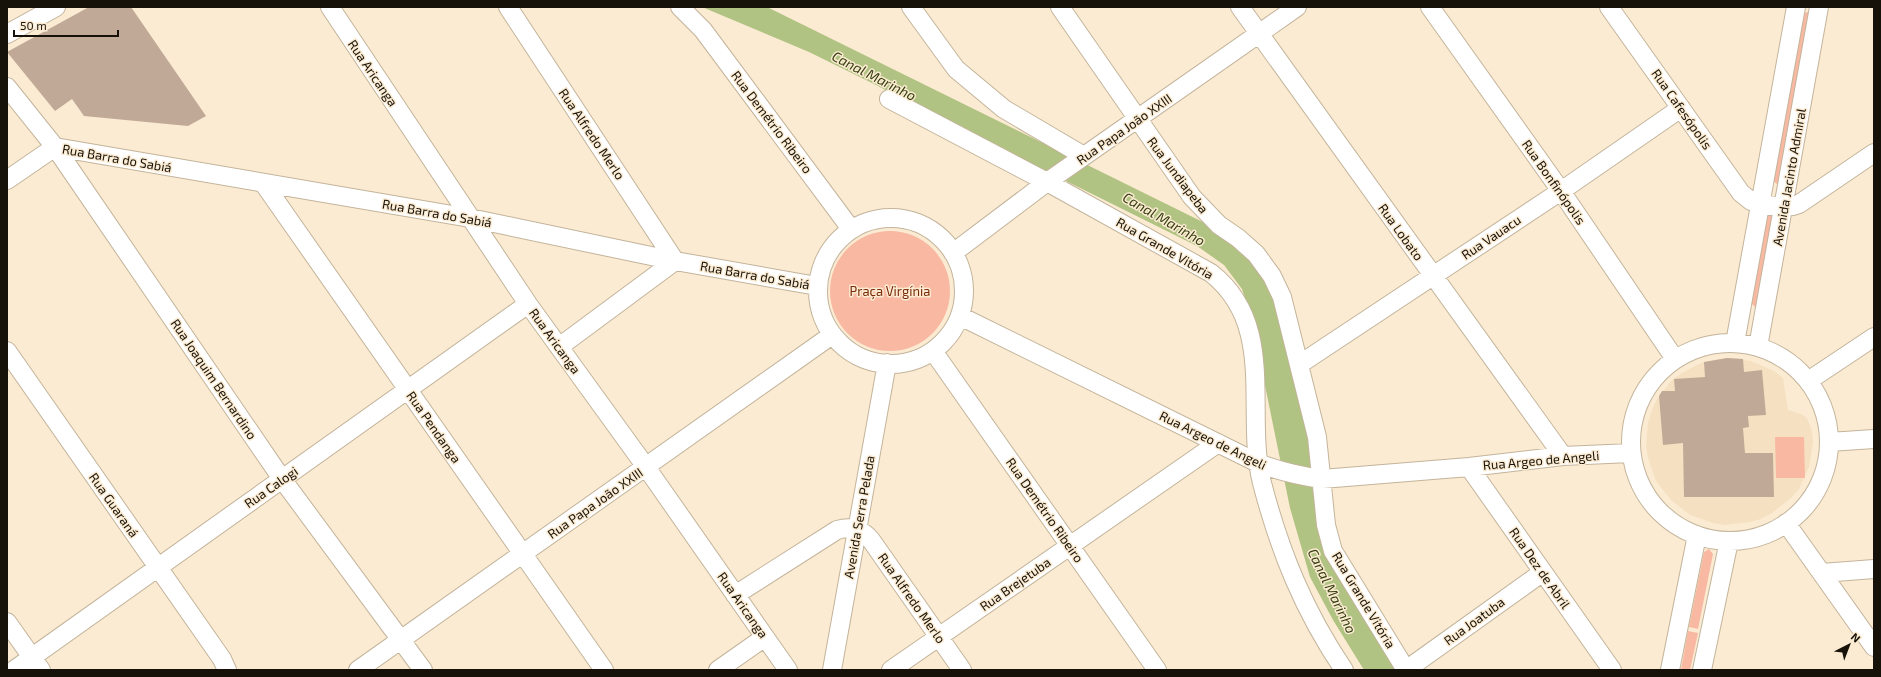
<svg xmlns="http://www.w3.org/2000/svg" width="1881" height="677" font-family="'Exo 2',sans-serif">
<rect width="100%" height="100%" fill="#fbebd2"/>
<path fill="#f5e1c1" d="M1727 358 1751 361 1774 371 1783 378 1788 410 1801 414 1807 418 1812 431 1813 443 1809 467 1799 489 1791 498 1772 513 1761 519 1750 522 1725 525 1713 523 1690 515 1671 500 1656 481 1648 458 1646 446 1648 422 1652 410 1657 399 1672 380 1682 373 1703 362Z"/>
<path fill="#f9b8a2" d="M1808 12 1809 13 1779 184H1777L1773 181 1804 13Z
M1771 215 1773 216 1757 307H1755L1751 303 1767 216Z
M830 291a60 60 0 1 1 120 0a60 60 0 1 1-120 0Z
M1775 437H1804L1805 478H1776Z
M1709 549 1713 554 1698 629 1689 627 1704 552Z
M1688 631 1698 633 1690 670H1681Z"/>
<path fill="#b1c382" d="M702 7H767L1219 230 1238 245 1274 287 1307 414 1313 491 1320 529 1397 670H1364L1333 620 1310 577 1290 508 1251 317 1242 289 1224 265 1197 246 979 138 872 83 809 52Z"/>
<path fill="#c0a996" d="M89 7H131L206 116 188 126 84 116 72 99 55 111 7 52Z
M1727 358 1743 359 1744 372 1762 370 1766 415 1748 416 1749 427 1743 428 1745 453H1773L1774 497H1684L1683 443 1663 445 1659 396 1662 391H1675L1674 379 1705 377 1704 362Z"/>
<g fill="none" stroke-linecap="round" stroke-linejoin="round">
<defs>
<path id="minor" d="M330 7 528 304 646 467 788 670
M508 7 675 261 559 347
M680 7 703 30 851 229
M911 7 956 69 1004 109 1084 156
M1060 7 1192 197 1219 225 1238 238 1256 254 1272 276 1282 297 1317 437 1326 525 1333 551 1406 670
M1240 7 1563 456
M1430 7 1561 191 1675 359
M1609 7 1741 193 1751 201 1761 204 1783 207 1793 206 1799 204 1874 153
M7 34 56 7
M7 87 55 147 282 479 423 670
M889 99 1047 182 1211 273C1278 326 1244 412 1262 483 1280 552 1304 611 1344 670
M55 147 470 218 675 261 817 286
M7 180 55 147
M264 184 604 670
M818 291a73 73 0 1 1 146 0a73 73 0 1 1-146 0Z
M953 253 1047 182 1297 7
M960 316 1258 463C1279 471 1300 476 1322 479L1469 467 1563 456 1631 453
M1735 343 1796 7
M1631 442a99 99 0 1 1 198 0a99 99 0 1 1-198 0Z
M1758 347 1819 7
M7 351 222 659 227 670
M933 351 1157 670
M1300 364 1561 191 1681 108
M1808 381 1874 337
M1829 442 1874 439
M1469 467 1612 670
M1786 523 1874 647
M1822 573 1874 569
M735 595 837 530C851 526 862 529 871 540L962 670
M7 622 41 670
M14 670 528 304
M358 670 832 335
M718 670 765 637
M832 670 887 363
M891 670 1218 443
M1406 670 1543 572
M1670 670 1697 535
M1702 670 1729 541"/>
</defs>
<use href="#minor" stroke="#c3b49b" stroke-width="20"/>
<use href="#minor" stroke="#fff" stroke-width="18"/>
</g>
<g text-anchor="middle" stroke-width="3" stroke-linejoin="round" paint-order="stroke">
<g font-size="13" fill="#171209" stroke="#fbebd2">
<text transform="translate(373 73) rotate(56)" y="5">Rua Aricanga</text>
<text transform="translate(1682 109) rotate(55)" y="5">Rua Cafesópolis</text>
<text transform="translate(772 122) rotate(53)" y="5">Rua Demétrio Ribeiro</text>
<text transform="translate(1124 129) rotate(-35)" y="5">Rua Papa João XXIII</text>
<text transform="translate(592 134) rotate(56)" y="5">Rua Alfredo Merlo</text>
<text transform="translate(117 158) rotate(10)" y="5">Rua Barra do Sabiá</text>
<text transform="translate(1178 175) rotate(53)" y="5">Rua Jundiapeba</text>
<text transform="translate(1789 177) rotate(-80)" y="5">Avenida Jacinto Admiral</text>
<text transform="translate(1554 182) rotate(55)" y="5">Rua Bonfinópolis</text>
<text transform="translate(437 213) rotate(10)" y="5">Rua Barra do Sabiá</text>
<text transform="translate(1401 232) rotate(54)" y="5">Rua Lobato</text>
<text transform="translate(1491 237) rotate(-34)" y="5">Rua Vauacu</text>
<text transform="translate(1165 248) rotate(30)" y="5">Rua Grande Vitória</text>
<text transform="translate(755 275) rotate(10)" y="5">Rua Barra do Sabiá</text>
<text transform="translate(555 341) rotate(54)" y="5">Rua Aricanga</text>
<text transform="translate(214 379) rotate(56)" y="5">Rua Joaquim Bernardino</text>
<text transform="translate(434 427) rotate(55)" y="5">Rua Pendanga</text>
<text transform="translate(1213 440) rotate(26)" y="5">Rua Argeo de Angeli</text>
<text transform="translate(1541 460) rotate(-5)" y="5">Rua Argeo de Angeli</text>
<text transform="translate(271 487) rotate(-35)" y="5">Rua Calogi</text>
<text transform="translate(595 503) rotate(-35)" y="5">Rua Papa João XXIII</text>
<text transform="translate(114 505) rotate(55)" y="5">Rua Guaraná</text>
<text transform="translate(1045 510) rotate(55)" y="5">Rua Demétrio Ribeiro</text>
<text transform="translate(859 517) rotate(-80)" y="5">Avenida Serra Pelada</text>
<text transform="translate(1540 568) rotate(55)" y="5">Rua Dez de Abril</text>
<text transform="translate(1015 584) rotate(-35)" y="5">Rua Brejetuba</text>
<text transform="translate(912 598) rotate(55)" y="5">Rua Alfredo Merlo</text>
<text transform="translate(1364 600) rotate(59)" y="5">Rua Grande Vitória</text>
<text transform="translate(743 605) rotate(55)" y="5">Rua Aricanga</text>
<text transform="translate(1474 621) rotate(-36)" y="5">Rua Joatuba</text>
</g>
<g font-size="13" fill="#792a08" stroke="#fbebd2">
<text x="890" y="296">Praça Virgínia</text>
</g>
<g font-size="14" font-style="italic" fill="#353f0f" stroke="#fbebd2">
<text transform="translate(874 76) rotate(27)" y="5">Canal Marinho</text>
<text transform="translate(1164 219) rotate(30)" y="5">Canal Marinho</text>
<text transform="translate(1332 591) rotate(64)" y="5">Canal Marinho</text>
</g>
</g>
<rect width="1881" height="677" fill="none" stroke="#171209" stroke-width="16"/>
<g transform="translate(1849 645) rotate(42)" stroke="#fbebd2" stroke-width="3" paint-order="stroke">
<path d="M0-3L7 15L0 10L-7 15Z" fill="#171209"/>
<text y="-6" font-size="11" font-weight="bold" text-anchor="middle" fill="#171209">N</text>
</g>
<path d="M14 30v6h104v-6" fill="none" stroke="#171209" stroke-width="2"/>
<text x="20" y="30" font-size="12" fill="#171209" stroke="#fbebd2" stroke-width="3" paint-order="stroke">50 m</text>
</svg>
